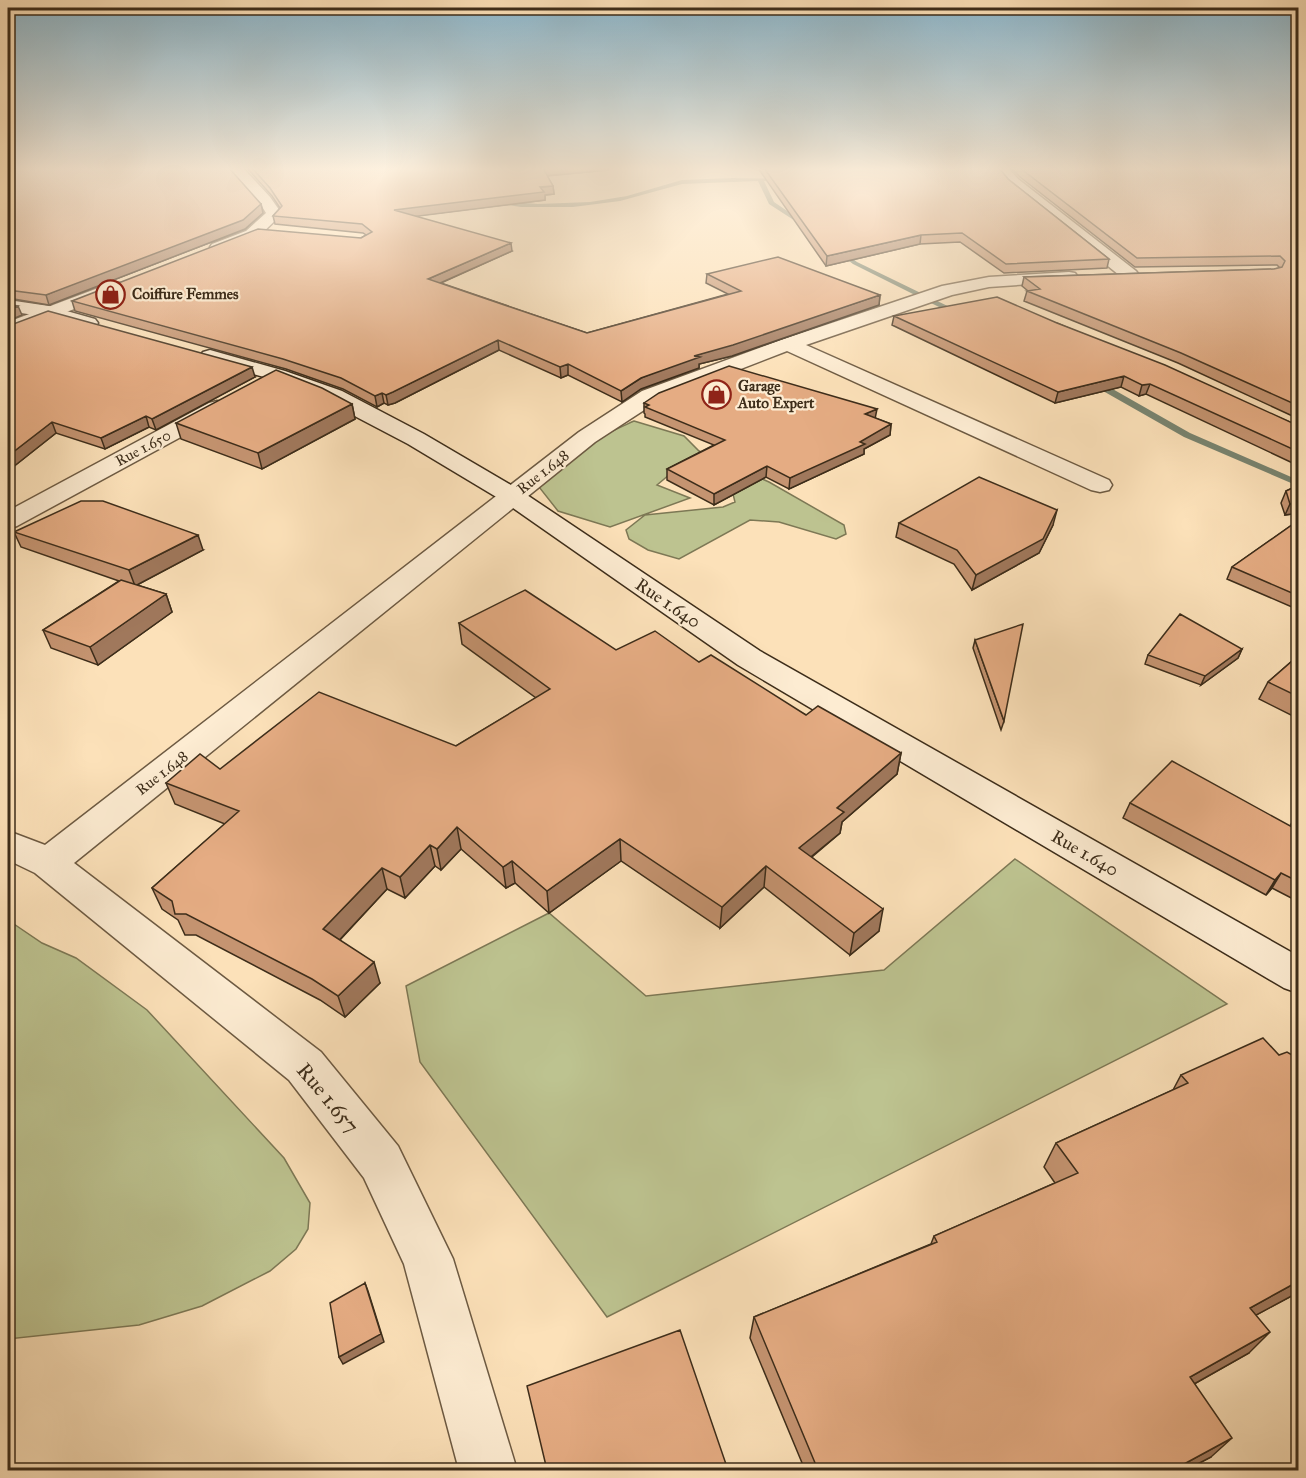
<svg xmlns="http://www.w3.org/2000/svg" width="1306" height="1478" font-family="'IM FELL Great Primer',serif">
<rect width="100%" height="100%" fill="#fce1b9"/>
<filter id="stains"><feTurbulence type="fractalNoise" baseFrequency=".00333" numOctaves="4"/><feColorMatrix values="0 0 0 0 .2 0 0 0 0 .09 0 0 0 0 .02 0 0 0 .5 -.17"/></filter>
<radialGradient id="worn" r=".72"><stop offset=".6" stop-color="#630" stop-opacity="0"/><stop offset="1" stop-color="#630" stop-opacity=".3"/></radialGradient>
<path fill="#bdc390" stroke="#7d7855" stroke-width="1.5" d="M634 421 684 436 699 451 769 482 844 525 846 534 836 539 779 522 750 520 679 559 648 550 629 539 626 530 645 515 723 507 735 502 732 490 676 469 657 485 690 498 610 527 558 511 539 487C551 457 606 434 634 421Z
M1015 859 1227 1004 607 1317 420 1062 406 986 549 913 646 996 884 970Z
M8 920 42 943 76 958 147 1010 284 1158 310 1203 308 1229 296 1249 270 1271 202 1306 139 1325 8 1339Z"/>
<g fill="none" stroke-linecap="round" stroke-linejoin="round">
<path fill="#788470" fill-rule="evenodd" d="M733 178 786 179 784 182 764 181 774 202 808 225 803 226 769 204 758 181 682 184 620 201 573 207H521L488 202 491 200 538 204 590 202 627 196 682 180Z
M835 248H839L857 262 964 314 957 316 853 264 835 250Z
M1089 379H1095L1190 433 1298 480V486L1184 437 1089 383Z"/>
<defs>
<path id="street" d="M229 168H243L270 197 282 214 258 237 218 252 210 247 212 244 246 231 266 213C257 196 238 187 229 168Z
M993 168H1008L1018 179 1136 271 1139 275 1136 279H1124L1008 185Z
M1069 272 1075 273 1078 277 1075 281 989 287 952 295 806 345 1109 480 1112 485 1109 490 1100 492 1091 490 787 351 658 401 595 442 74 863 321 1052 398 1146 453 1259 517 1470H459L404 1264 364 1178 289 1080 35 873 8 860V831L45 845 579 432 642 391 781 340 942 286 989 277Z
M114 282 120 283 123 287 120 291 8 335V322Z
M217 401 225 403 228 408 225 413 17 526 8 529V511L209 403Z"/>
<path id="secondary" d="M8 300 49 306 95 319 98 323 95 327 88 329 47 317 8 311Z
M210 350 285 371 342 391 424 434 521 491 760 651 1298 956V993L1284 988 738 665 503 501 408 444 326 401 271 379 203 360 200 356 203 352Z"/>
</defs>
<use href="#street" stroke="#6d5a42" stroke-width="3"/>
<use href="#secondary" stroke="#3d2d1a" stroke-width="3"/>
<use href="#street" fill="#fdecd2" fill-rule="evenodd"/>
<use href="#secondary" fill="#fdecd2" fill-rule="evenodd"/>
</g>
<path fill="#c59471" stroke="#3d2d1a" stroke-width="1.5" d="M8 168 261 204 263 213 245 229 49 305 8 298Z
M247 168H608V170L547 176 553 186 554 194 545 195V200L415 216 512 251 441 283 587 333 728 294 706 283 707 274 880 295 879 305 732 356 699 364V368L641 389 622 402 568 375 561 378 499 350 395 403 388 405 384 403 377 407 343 389 286 369 75 311 72 301 361 238 366 235 363 233 275 224 273 216 280 208 272 196Z
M758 168H999L1008 179 1109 259 1107 268 1004 273 960 242 920 244 826 266Z
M1011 168H1299V419L1178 363 1024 301 1027 291H1028L1022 286 1024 277 1274 269 1280 268 1277 265 1135 267 1020 177Z
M894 316 1057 323 1299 426V466L1146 394 1139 396 1121 387 1055 403 892 325Z
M8 326 255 377 156 430 149 427 105 449 56 433 8 471Z
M644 403 875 418 891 424 890 435 864 449V454L789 489 766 477 714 505 667 480V469L714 445 645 417V414L644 413Z
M352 404 355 419 262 469 181 439 176 423Z
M1299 485V513L1285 515 1281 503 1286 491Z
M1299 520V610L1227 579 1232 567Z
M899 523 1053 525 1039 553 972 590 954 564 896 537Z
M14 532 203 550 137 585 166 594 172 612 98 665 51 648 43 630 119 581 21 547Z
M459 623 616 650 699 662 806 715 901 753 897 774 842 822 840 833 812 857 879 931 850 955 764 887 720 928 621 861 549 913 515 883 506 888 461 849 441 870 435 866 405 898 387 889 340 940 380 983 345 1017 320 1000 196 935H185L178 920 162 909 152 888 225 824 175 804 166 783 220 769 456 746 536 698 462 644Z
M975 640 1004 721 1001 730 973 648Z
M1242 649 1238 658 1201 685 1145 664 1148 655Z
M1299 655V719L1259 699 1268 682Z
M1130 803 1290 826 1299 809V902L1272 888 1266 895 1123 818Z
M1279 1055 1299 1059V1292L1256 1315 1249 1353 1194 1384 1211 1457 1186 1470H805L750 1338 754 1317 931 1244 934 1236 1055 1183 1044 1167 1056 1143 1173 1090 1181 1075Z"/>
<path fill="#a0785c" stroke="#3d2d1a" stroke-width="1.5" d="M543 168H608V170L543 176Z
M553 186 554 194 545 195V200L395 219 394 210 540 187Z
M261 204 263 213 245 229 49 305 46 295Z
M921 235 920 244 826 266 827 256Z
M511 243 512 251 429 288 428 279Z
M880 295 879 305 732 356 699 364V368L641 389 622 402 621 391 641 378 694 356Z
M18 306 22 315 8 321V310Z
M498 340 499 350 395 403 388 405 386 395Z
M568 364V375L561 378 560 367Z
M252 367 255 377 156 430 152 419Z
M1124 376 1121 387 1055 403 1058 392Z
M1150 384 1146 394 1139 396 1142 385Z
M382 393 384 403 377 407 375 396Z
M352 404 355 419 262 469 258 453Z
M877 409 875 419 865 414Z
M146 416 149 427 105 449 101 438Z
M52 422 56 433 8 471V456Z
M891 424 890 435 864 449V454L789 489 790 478Z
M767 466 766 477 714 505V494Z
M1299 502V513L1285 515 1290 504Z
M1057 510 1053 525 1039 553 972 590 976 575Z
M198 535 203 550 135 586 129 570Z
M166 594 172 612 98 665 90 647Z
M8 619 12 628 8 631Z
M1242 649 1238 658 1201 685 1205 676Z
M901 753 897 774 842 822 840 833 796 869 799 848 837 808Z
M457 827 461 849 441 870 437 849Z
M620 839 621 861 549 913 547 891Z
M430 845 435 866 405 898 400 877Z
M512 861 515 883 506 888 503 867Z
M766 866 764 887 720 928 722 907Z
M382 868 387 889 330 950 323 929Z
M1281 873 1272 888 1266 895 1275 880Z
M883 909 879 931 850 955 854 933Z
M374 962 380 983 345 1017 338 996Z
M1299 1281V1292L1230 1329 1250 1308Z
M365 1283 368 1291 384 1342 343 1364 339 1357Z
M1270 1332 1249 1353 1171 1397 1190 1377Z
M1232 1438 1211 1457 1186 1470H1173Z"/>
<path fill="#e5ac83" stroke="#3d2d1a" stroke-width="1.5" d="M8 168H229L261 204 243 220 46 295 8 290Z
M252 168H543L553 186 540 187 544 192 394 210 511 243 428 279 587 333 741 291 707 274 778 257 880 295 733 345 694 356 700 357 641 378 621 391 568 364 560 367 498 340 393 392 386 395 382 393 375 396 341 378 283 359 72 301 258 229 361 238 372 232 362 224 273 216 282 206 270 188Z
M764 168H999L1008 179 1109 259 1006 264 962 233 921 235 827 256Z
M1020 168H1299V406L1181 353 1027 291 1040 289 1024 277 1274 269 1282 267 1285 261 1280 256 1137 258Z
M997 297 1057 323 1165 365 1299 426V452L1150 384 1142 385 1124 376 1058 392 894 316Z
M8 304 18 306 8 310Z
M48 311 252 367 152 419 146 416 101 438 52 422 8 456V326Z
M729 366 877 409 865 414 891 424 860 442 865 444 790 478 767 466 714 494 667 469 725 440 645 407 649 405 644 403 659 393Z
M276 370 322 388 352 404 258 453 176 423Z
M979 477 1057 510 1043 539 976 575 957 550 899 523Z
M1299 485V502L1290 504 1286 491Z
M81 501H103L198 535 129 570 14 532Z
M1299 520V596L1232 567Z
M121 580 166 594 90 647 43 630Z
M525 590 616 650 655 631 699 662 711 655 806 715 818 706 901 753 837 808 844 812 799 848 883 909 854 933 766 866 722 907 620 839 547 891 512 861 503 867 457 827 437 849 430 845 400 877 382 868 323 929 374 962 338 996 312 979 186 914H175L172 901 152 888 239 811 166 783 200 754 220 769 319 692 456 746 550 689 459 623Z
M1180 614 1242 649 1205 676 1148 655Z
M1023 624 1004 721 975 640Z
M1299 655V697L1268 682Z
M1172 761 1292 827 1299 811V882L1281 873 1275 880 1130 803Z
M1263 1038 1279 1055 1287 1052 1299 1059V1281L1250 1308 1270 1332 1190 1377 1232 1438 1173 1470H818L754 1317 937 1242 934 1236 1078 1173 1056 1143 1188 1083 1181 1075Z
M365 1283 381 1334 339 1357 330 1303Z
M680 1330 728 1470H547L527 1386Z"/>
<linearGradient id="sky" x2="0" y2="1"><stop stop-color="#8bb8cf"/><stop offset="0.45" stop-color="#fef2e0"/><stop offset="1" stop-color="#fef2e0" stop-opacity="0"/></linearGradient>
<rect width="1306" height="375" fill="url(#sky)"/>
<defs>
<symbol id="shop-ring" viewBox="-11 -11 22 22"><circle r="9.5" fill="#fdecd2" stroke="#8f2418" stroke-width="1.5"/><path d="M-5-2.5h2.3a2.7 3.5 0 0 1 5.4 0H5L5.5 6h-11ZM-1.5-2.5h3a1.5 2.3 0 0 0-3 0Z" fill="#8f2418"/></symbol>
</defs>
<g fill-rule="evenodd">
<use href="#shop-ring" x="94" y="278" width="33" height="33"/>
<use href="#shop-ring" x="700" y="378" width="33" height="33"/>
</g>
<g text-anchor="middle" stroke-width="4.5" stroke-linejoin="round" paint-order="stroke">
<g font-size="15" font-weight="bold" fill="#3d2d1a" stroke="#fdecd2" text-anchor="start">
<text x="132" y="299">Coiffure Femmes</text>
<text x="738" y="391">Garage<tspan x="738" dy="17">Auto Expert</tspan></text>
</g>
<g font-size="15" fill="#3d2d1a" stroke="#fdecd2">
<text transform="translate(143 448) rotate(-28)" y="5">Rue 1.650</text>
<text transform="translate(543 472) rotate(-38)" y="5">Rue 1.648</text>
<text transform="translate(162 773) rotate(-38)" y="5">Rue 1.648</text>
</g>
<g font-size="18" fill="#3d2d1a" stroke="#fdecd2">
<text transform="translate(668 603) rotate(34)" y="6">Rue 1.640</text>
<text transform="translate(1085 853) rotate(30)" y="6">Rue 1.640</text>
</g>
<g font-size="21" fill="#3d2d1a" stroke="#fdecd2">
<text transform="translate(328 1098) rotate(50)" y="7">Rue 1.657</text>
</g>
</g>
<rect width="1306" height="1478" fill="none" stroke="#fce1b9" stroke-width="30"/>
<rect x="9" y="9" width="1288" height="1460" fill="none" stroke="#3d2d1a" stroke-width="3"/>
<rect x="15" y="15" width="1276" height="1448" fill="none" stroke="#3d2d1a" stroke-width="1.5"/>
<rect width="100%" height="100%" filter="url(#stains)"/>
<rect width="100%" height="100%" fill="url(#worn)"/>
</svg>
